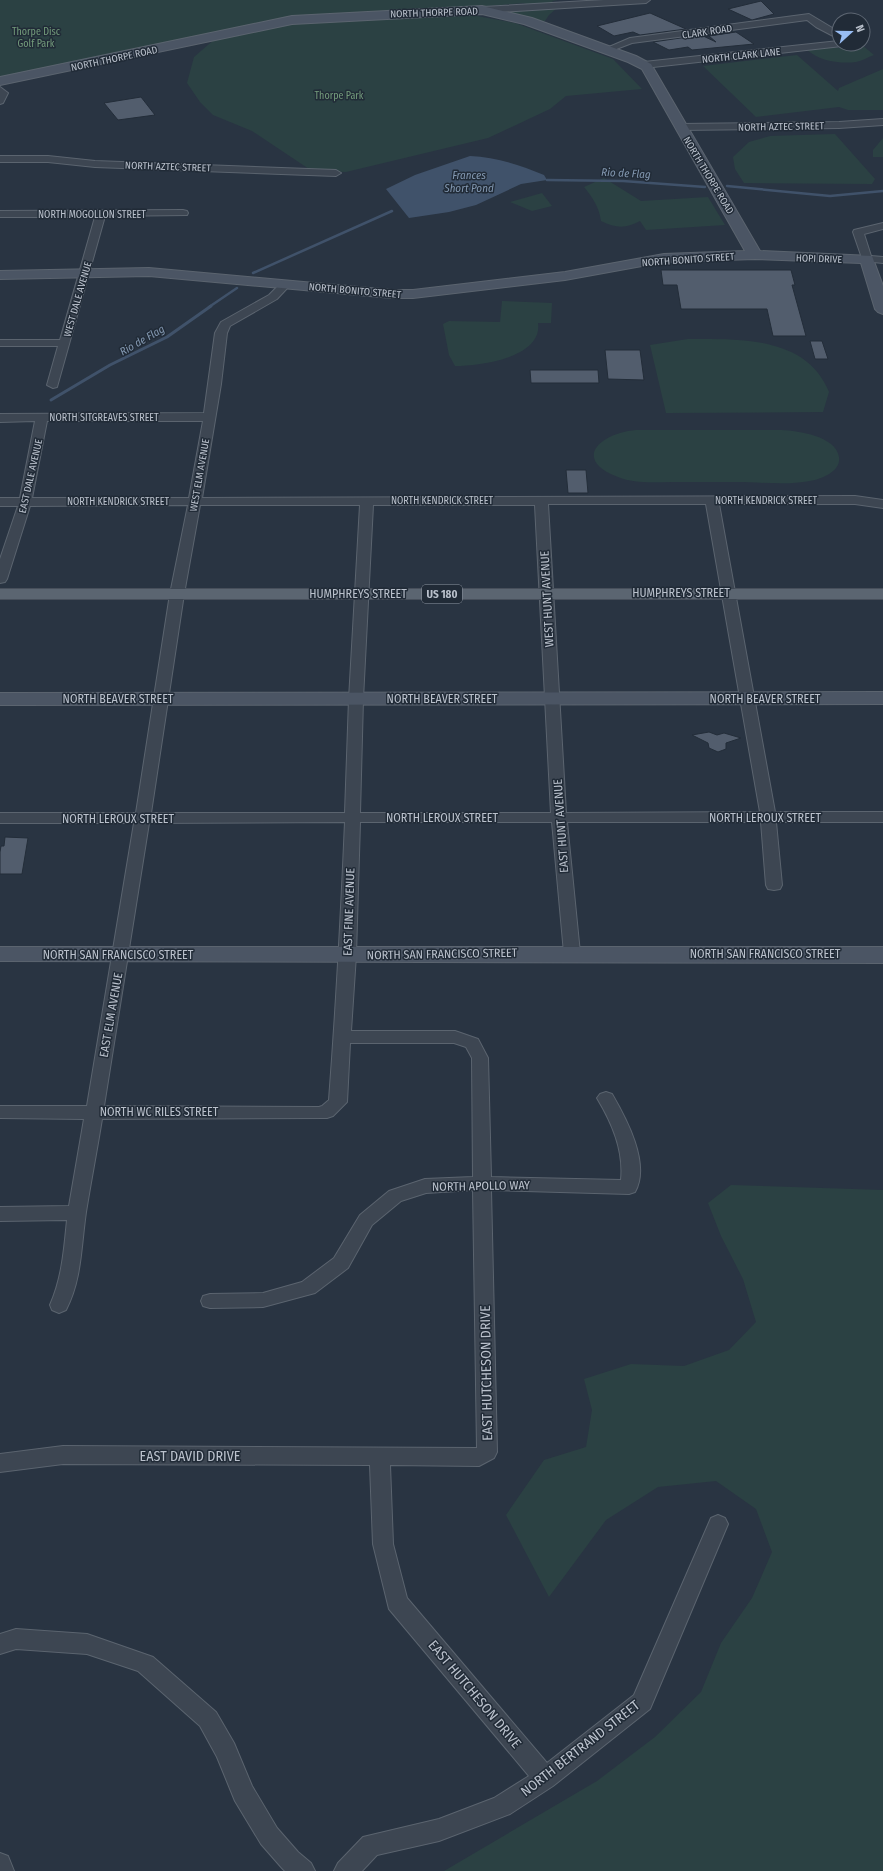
<svg xmlns="http://www.w3.org/2000/svg" width="883" height="1871" font-family="'Fira Sans Condensed',sans-serif">
<rect width="100%" height="100%" fill="#293442"/>
<path fill="#2b4143" d="M0 0H558L552 1 558 7 549 15 545 21 529 23 504 11 526 3 329 18 466 14 515 23 613 59 642 89 566 96 550 109 488 138 346 172 312 171 252 131 213 115 200 102 187 83 194 57 216 38 0 78Z
M814 44 837 48 862 45 874 55C868 57 862 61 856 62 839 64 820 61 807 50Z
M797 55 838 91 839 88 883 69V110H848L839 107 756 117 703 66Z
M835 134 875 179 872 184 744 183 735 169 733 157 749 142 770 136Z
M883 138V157H873V150Z
M604 178 641 201 708 197 725 225 646 230 640 221C625 229 616 228 601 221 599 207 593 198 584 187Z
M542 193 552 206 532 211 510 202Z
M502 301 552 303 551 323H538C543 358 479 366 455 366L449 355 443 324 449 321 500 322Z
M688 339C739 339 807 336 829 392L823 412 666 413 650 345Z
M636 430H782C798 431 836 436 839 457 841 470 825 477 815 480 790 486 761 482 736 482 715 482 694 482 672 482 654 482 635 484 618 477 571 459 601 433 636 430Z
M731 1185 883 1190V1871H444L597 1781 655 1737 701 1692 721 1643 752 1598 772 1552 756 1509 716 1481 658 1487 606 1520 549 1597 506 1515 544 1460 586 1447 592 1410 584 1379 631 1364 684 1366 729 1350 756 1322 743 1279 721 1236 708 1203Z"/>
<path fill="#40526a" d="M470 156C496 157 520 165 544 175L547 180 521 184 476 205 449 212 409 218 386 189 415 175Z"/>
<g fill="none" stroke-linecap="round" stroke-linejoin="round">
<path stroke="#40526a" stroke-width="2.5" d="M547 180 623 181 705 187
M727 186 830 196 883 191
M253 273 392 211
M209 307 237 288"/>
<path stroke="#40526a" stroke-width="3" d="M51 400 110 365 167 337 211 306"/>
</g>
<path fill="#525d6d" stroke="#232d39" d="M761 1 774 14 752 20 728 9Z
M650 13 686 29 640 35 633 32 614 36 597 26Z
M736 32 754 44 692 50 688 47 669 50 653 42 701 35 716 42 709 36Z
M141 97 155 115 118 120 104 103Z
M661 270H791L795 285H792L806 336H773L767 309H681L677 285H663Z
M810 341H822L828 359H815Z
M605 350H640L644 380 608 379Z
M530 370H598L599 383H531Z
M566 470H586L588 493H568Z
M709 732 717 735 724 733 741 738 726 743V749L718 752 709 748 708 743 692 735Z
M5 837 28 838 22 874H0V852L1 846H4Z"/>
<g fill="none" stroke-linecap="round" stroke-linejoin="round">
<defs>
<path id="street" d="M604 0H650L646 3 482 13 478 10 482 7Z
M809 14 839 32V39L816 27 807 20 632 43 606 53 602 50 630 38Z
M839 41V44H843L842 46 644 68 639 65 644 62Z
M0 87 8 93 3 103 0 104Z
M883 119V125L839 128 680 130 675 127 680 124 839 122Z
M0 156H48L95 161 336 170 341 173 336 176 95 167 48 162H0Z
M183 210 187 211 188 213 187 215 105 216 57 387 53 388 47 385 58 346H0V340H60L95 217H0V211Z
M883 223V229L864 234 871 256 883 257V263L863 261 853 232 854 230Z
M286 281 291 284 277 299 230 326 227 333 221 384 202 498 855 496 883 500V508L855 504H719L775 812H883V822H776L782 885 780 889 774 890 768 889 766 885 761 822H567L580 953 578 957 572 958 566 957 564 953 552 822H360L356 955 351 1031H455L478 1039 488 1058 491 1177 621 1180C624 1150 612 1123 597 1098L600 1094 606 1092 612 1094C626 1118 651 1164 635 1192L629 1194 491 1190 497 1452 494 1458 479 1466 390 1465 393 1544 407 1598 547 1763 634 1695 711 1518 718 1515 725 1518 728 1524 650 1709 553 1786 510 1814 439 1841 377 1855 362 1871H334L338 1863 363 1837 439 1819 494 1798 529 1776 389 1609 373 1544 370 1465 63 1464 0 1472V1454L63 1446 477 1448 473 1190 426 1193 401 1201 372 1225 348 1268 315 1293 263 1307 210 1308 203 1306 201 1301 203 1296 210 1294 263 1293 302 1282 334 1258 360 1215 389 1191 425 1179 473 1177 472 1058 466 1047 454 1043H350L347 1102 333 1116 327 1118 102 1119C97 1150 91 1181 86 1212 81 1246 82 1279 66 1310L59 1313 52 1310 50 1305C62 1278 64 1250 67 1220L0 1221V1207L69 1206 84 1119 0 1118V1106H87L134 823H0V813H136L170 594 188 505 30 506 7 579 5 582 0 583V559L18 506H0V498H20L35 421 0 422V414L204 413 215 333 221 322 269 295 282 282ZM47 421H203L189 498H32ZM548 504H706L760 812 566 813ZM200 505H360L349 699 345 813H151L184 594ZM373 505H535L551 813H360L363 699ZM345 822C341 915 336 1008 329 1100L322 1106 319 1107 104 1106 149 823Z
M16 1629 87 1634 153 1657 216 1712 234 1743 252 1786 277 1828 298 1852 311 1863 315 1871H285L282 1868 261 1844 235 1801 217 1757 200 1726 138 1671 87 1654 16 1649 0 1654V1634Z
M0 1853 8 1856 14 1871H0Z"/>
<path id="secondary" d="M482 6 532 18 636 56 651 64 760 251 872 256 883 286V314L878 312 875 309 861 263 755 259 664 262 565 280 413 298H392L149 276 0 279V271L149 268 392 290H413L565 272 664 254 745 251 642 69 628 62 524 24 482 14 292 24 0 85V77L292 16Z
M883 692V704L0 705V693Z
M0 947H883V963L0 961Z"/>
<path id="primary" d="M0 589H883V599H0Z"/>
</defs>
<use href="#street" stroke="#5b646f" stroke-width="2"/>
<use href="#secondary" stroke="#5b646f" stroke-width="2"/>
<use href="#primary" stroke="#474f5b" stroke-width="2"/>
<use href="#street" fill="#3d4652" fill-rule="evenodd"/>
<use href="#secondary" fill="#4b5564" fill-rule="evenodd"/>
<use href="#primary" fill="#5b6571" fill-rule="evenodd"/>
</g>
<g text-anchor="middle" stroke-width="3" stroke-linejoin="round" paint-order="stroke">
<g font-size="10" fill="#bac1cc" stroke="#212b37">
<text transform="translate(434 12) rotate(-2)" y="4">NORTH THORPE ROAD</text>
<text transform="translate(707 31) rotate(-8)" y="4">CLARK ROAD</text>
<text transform="translate(741 55) rotate(-6)" y="4">NORTH CLARK LANE</text>
<text transform="translate(114 58) rotate(-12)" y="4">NORTH THORPE ROAD</text>
<text transform="translate(781 126) rotate(-1)" y="4">NORTH AZTEC STREET</text>
<text transform="translate(168 166) rotate(2)" y="4">NORTH AZTEC STREET</text>
<text transform="translate(709 175) rotate(59)" y="4">NORTH THORPE ROAD</text>
<text x="92" y="218">NORTH MOGOLLON STREET</text>
<text transform="translate(819 258) rotate(2)" y="4">HOPI DRIVE</text>
<text transform="translate(688 259) rotate(-4)" y="4">NORTH BONITO STREET</text>
<text transform="translate(355 290) rotate(5)" y="4">NORTH BONITO STREET</text>
<text transform="translate(77 299) rotate(-74)" y="4">WEST DALE AVENUE</text>
<text x="104" y="421">NORTH SITGREAVES STREET</text>
<text transform="translate(199 475) rotate(-80)" y="4">WEST ELM AVENUE</text>
<text transform="translate(30 476) rotate(-77)" y="4">EAST DALE AVENUE</text>
<text x="442" y="504">NORTH KENDRICK STREET</text>
<text x="766" y="504">NORTH KENDRICK STREET</text>
<text x="118" y="505">NORTH KENDRICK STREET</text>
</g>
<g font-size="10" fill="#739b7b" stroke="#212b37">
<text x="36" y="35">Thorpe Disc<tspan x="36" dy="12">Golf Park</tspan></text>
<text x="339" y="99">Thorpe Park</text>
</g>
<g font-size="11" font-style="italic" fill="#8398b1" stroke="#212b37">
<text transform="translate(626 173) rotate(3)" y="4">Rio de Flag</text>
<text x="469" y="179">Frances<tspan x="469" dy="13">Short Pond</tspan></text>
<text transform="translate(142 340) rotate(-30)" y="4">Rio de Flag</text>
</g>
<rect fill="#212b37" stroke="#8c949f" stroke-width="1" x="422" y="585" width="40" height="18" rx="3"/>
<g font-size="11" font-weight="bold" fill="#bac1cc">
<text x="442" y="598">US 180</text>
</g>
<g font-size="12" fill="#bac1cc" stroke="#212b37">
<text x="681" y="597">HUMPHREYS STREET</text>
<text x="358" y="598">HUMPHREYS STREET</text>
<text transform="translate(547 599) rotate(-93)" y="4">WEST HUNT AVENUE</text>
<text x="118" y="703">NORTH BEAVER STREET</text>
<text x="442" y="703">NORTH BEAVER STREET</text>
<text x="765" y="703">NORTH BEAVER STREET</text>
<text x="442" y="822">NORTH LEROUX STREET</text>
<text x="765" y="822">NORTH LEROUX STREET</text>
<text x="118" y="823">NORTH LEROUX STREET</text>
<text transform="translate(561 826) rotate(-94)" y="4">EAST HUNT AVENUE</text>
<text transform="translate(349 912) rotate(-88)" y="4">EAST FINE AVENUE</text>
<text transform="translate(442 954) rotate(-1)" y="4">NORTH SAN FRANCISCO STREET</text>
<text x="765" y="958">NORTH SAN FRANCISCO STREET</text>
<text x="118" y="959">NORTH SAN FRANCISCO STREET</text>
<text transform="translate(111 1015) rotate(-80)" y="4">EAST ELM AVENUE</text>
<text x="159" y="1116">NORTH WC RILES STREET</text>
<text transform="translate(481 1186) rotate(-1)" y="4">NORTH APOLLO WAY</text>
</g>
<g font-size="14" fill="#bac1cc" stroke="#212b37">
<text transform="translate(486 1373) rotate(-91)" y="5">EAST HUTCHESON DRIVE</text>
<text x="190" y="1461">EAST DAVID DRIVE</text>
<text transform="translate(475 1694) rotate(50)" y="5">EAST HUTCHESON DRIVE</text>
<text transform="translate(580 1748) rotate(-38)" y="5">NORTH BERTRAND STREET</text>
</g>
</g>
<g transform="translate(851 32) rotate(69)"><circle r="19" fill="#212b37" stroke="#5e6773"/>
<path d="M0-3L7 15L0 10L-7 15Z" fill="#98bdf3"/>
<text y="-6" font-size="11" font-weight="bold" text-anchor="middle" fill="#bac1cc">N</text>
</g>
</svg>
